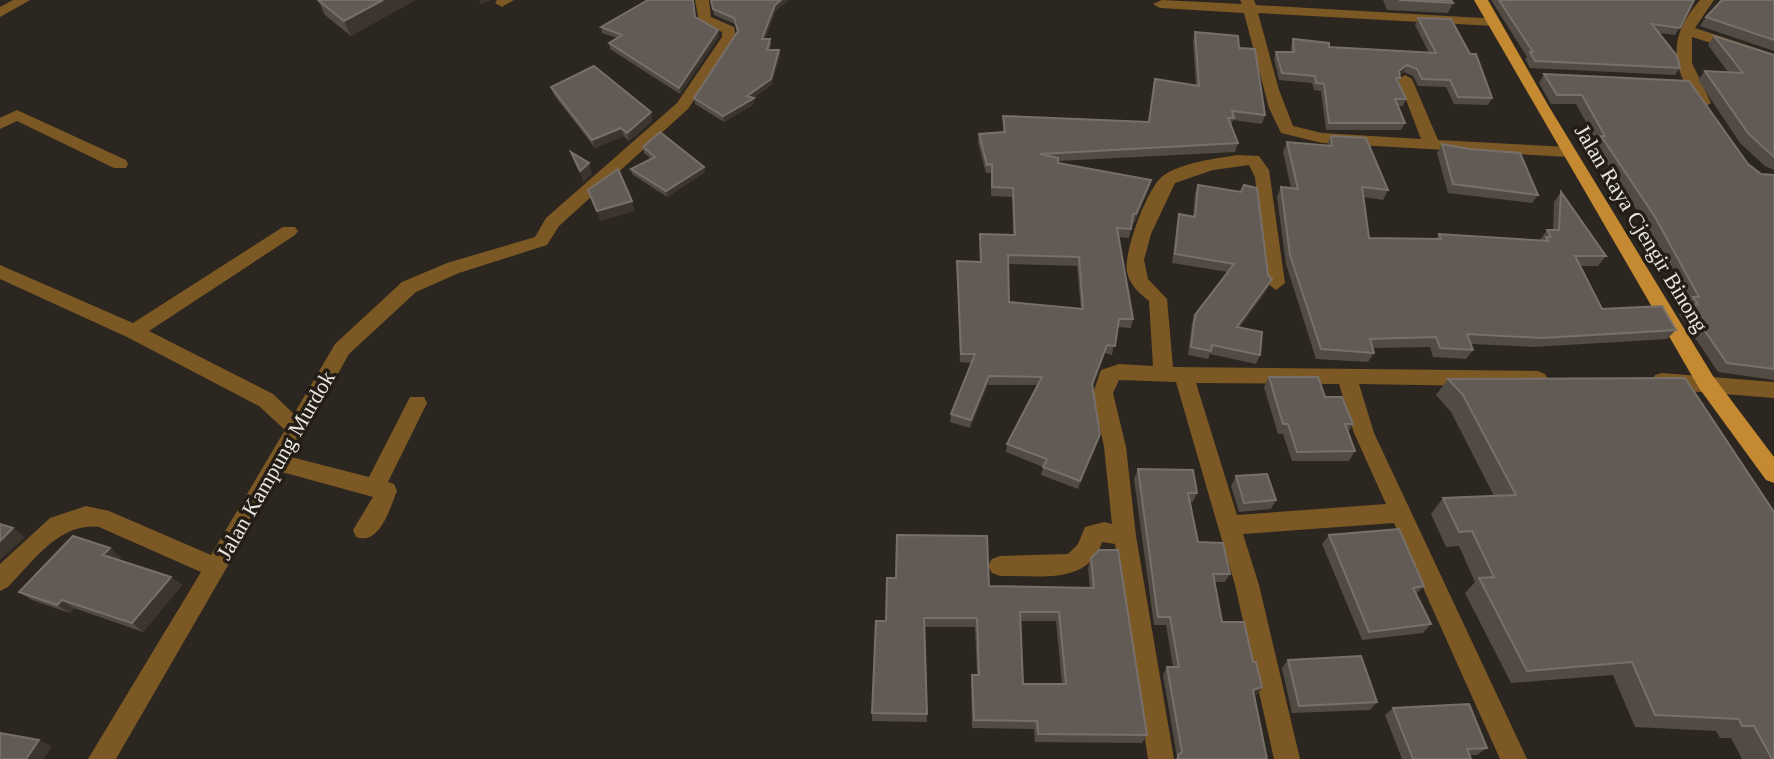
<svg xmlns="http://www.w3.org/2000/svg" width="1774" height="759" font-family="'Times New Roman',serif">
<rect width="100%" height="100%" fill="#2c2620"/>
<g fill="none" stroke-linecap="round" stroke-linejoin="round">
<path fill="#7c5824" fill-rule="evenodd" d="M13 0H30L0 17V7Z
M497 0H514L502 7 495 3Z
M695 0H709L711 17 734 27 736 37 688 109 559 226 547 245 459 273 416 292 349 354 291 457 369 477 410 397H424L427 403 388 482 394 484 397 491C390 508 380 546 356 537L353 530 373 497 282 472 116 759H88L201 572 99 527C59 522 33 562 8 587L0 591V564L50 518 86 506 109 511 211 555 285 430 259 406 127 337 0 279V265L133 323 283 227H295L298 231 295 235 149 331 273 394 294 414 335 344 402 282 447 263 535 237 546 218 677 103 722 37V32L699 22Z
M1162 0 1242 4 1240 0H1254L1256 5 1499 19V25L1494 26 1258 13 1279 90 1293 126 1322 133 1421 139 1398 79 1405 75 1412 79 1438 140 1568 147 1576 152 1568 157 1322 143 1281 133 1269 108 1244 13 1160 8 1153 4Z
M1700 0H1714L1695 28 1774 54V63L1692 37V63L1711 103 1703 108 1698 106C1671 66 1667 38 1700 0Z
M17 110 126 160 128 164 126 168H114L17 121 0 129V118Z
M1237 155 1259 156 1269 170 1285 283 1276 290 1267 283 1255 177 1249 165 1213 170 1175 183 1151 234 1144 260 1148 279 1167 299 1173 367 1538 371 1545 374 1548 379 1545 384 1538 387 1359 384 1374 433 1527 759H1500L1394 523 1243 534 1259 585 1300 759H1274L1235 585 1176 382 1119 380 1113 393 1126 447 1136 536 1174 759H1148L1115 544 1102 542C1088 586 1037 575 1000 576L992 573 988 566 992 559 1000 556 1068 554 1078 544 1085 527 1104 522 1112 524 1104 447 1093 393 1101 370 1119 364 1153 366 1149 301C1139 293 1130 285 1127 272 1123 253 1148 185 1164 175 1184 162 1214 159 1237 155ZM1196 383 1339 384 1354 433 1386 504 1237 515Z
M1662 373 1774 382V398L1662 389 1655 387 1652 381 1655 375Z"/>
<path fill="#c58a31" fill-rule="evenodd" d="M1474 0H1488L1548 105 1713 376 1774 457V483L1766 480 1699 388Z"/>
</g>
<path fill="#514b44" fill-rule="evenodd" d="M318 0H415L351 36 325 15Z
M711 0H789L776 10 765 39H770L771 45 769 50H779L780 56 771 85 753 98 754 104 724 122 695 104 694 98 737 32 735 24 714 15Z
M1383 0H1451L1453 3 1448 13 1387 10Z
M1491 0H1694L1675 35 1659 33 1680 68 1675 75 1530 68 1525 59 1527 57Z
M1774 0V51L1700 26 1706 17Z
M695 17 719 36 680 94 610 49 609 43 617 38 602 33 601 27Z
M1418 18 1492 98 1488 105 1454 104 1446 87 1418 86 1413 76 1404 72 1400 75V78L1398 82 1406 99 1403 106H1398L1405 123 1401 130H1326L1321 91 1314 90 1312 83 1279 80 1274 59 1276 52H1291V46L1293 39 1329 47 1429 53 1415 25Z
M1195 32 1239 48 1265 115 1262 124 1233 120 1231 126 1238 143 1235 152 1058 161V163L1149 189 1134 223H1132L1129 238 1118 237 1133 319 1131 328 1117 327 1112 355 1105 353 1093 386 1100 434 1078 489 1041 475 1043 467 1006 452 1007 444 1038 385H988L970 428 950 422 951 414 972 363 960 362 957 261 980 262V234L1013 235 1012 197 991 196V173H986L978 143 979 134 1003 132V116L1148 122 1155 79 1196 85 1193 41ZM1008 264 1077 266 1081 309 1009 302Z
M1714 36 1774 55V170L1765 166 1740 143 1698 80 1705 71 1728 72 1708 45Z
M1544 74 1748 164 1761 174 1774 175V380L1718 372 1679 314 1688 302 1647 226 1595 145 1597 142 1576 104H1551L1539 83Z
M551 87 651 112 652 121 629 141 624 136 595 148 554 95Z
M1331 136 1388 190 1383 200 1364 197 1369 238 1436 239 1439 234 1540 240 1547 230H1553L1554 202 1561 192 1606 256 1598 266H1580L1602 309 1676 330 1667 339 1534 347 1471 344 1473 350 1466 359 1433 357 1430 347 1373 348 1374 353 1368 362 1316 359 1286 264 1277 197 1281 187 1291 188 1283 152 1287 142 1327 145Z
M1442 144 1538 195 1532 203 1448 193 1437 153Z
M643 147 704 167 705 172 667 197 632 174 631 169 651 159 644 153Z
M1198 185 1268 288 1240 327 1260 355 1256 364 1210 354 1208 359 1188 355 1192 323 1195 315 1228 272 1172 263 1177 223 1179 214 1193 216 1195 194Z
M1269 377 1325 397 1353 424 1348 432 1355 451 1349 461H1292L1283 434H1278L1264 387Z
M1685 378 1774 759H1742L1731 738H1720L1716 731 1635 727 1613 675 1511 683 1465 593 1475 582 1459 546 1446 547 1431 514 1443 498 1494 496 1451 412 1436 395 1448 379Z
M1138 469 1197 493 1193 502H1190L1198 542 1230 574 1225 582H1214L1222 622 1253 662 1262 687 1257 695H1254L1267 759H1175L1177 757 1163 675 1167 667H1173L1166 625H1154L1134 479Z
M1236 476 1276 500 1271 509 1239 512 1231 486Z
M1329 535 1424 586 1416 594 1431 624 1423 633 1362 640 1322 544Z
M121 557 118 560 171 577 182 585 143 632 74 608 70 613 32 600 19 592Z
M1091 558 1147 735 1142 743 1035 742 1034 729 972 728 971 683 972 675H977L975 627H925L927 722 872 721V713L886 621 989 586 1090 588 1088 568ZM1020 621H1056L1062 684H1023Z
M1288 660 1377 702 1370 710 1292 713 1282 668Z
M1393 708 1487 748 1477 755H1469L1471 759H1402L1385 715Z"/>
<path fill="#3c352e" d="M383 0H415L351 36 344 21Z
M479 0H493L480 4Z
M781 0H789L776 10 763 45 762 39 775 5Z
M718 30 719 36 680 94 679 88Z
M779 50 780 56 771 85 748 102 747 96Z
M1407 65 1404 72 1395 78 1399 71Z
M754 98V104L724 122 723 116Z
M651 112 652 121 629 141 627 133Z
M621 128 624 136 595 148 592 140Z
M589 163 592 174 583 182 580 171Z
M704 167 705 172 667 197 666 191Z
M1151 180 1149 189 1134 223 1136 214Z
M632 201 635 211 600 221 597 211Z
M1272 279 1268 288 1234 335 1237 327Z
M989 376 988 385 970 428 971 420Z
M1100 434 1098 442 1078 489 1080 481Z
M13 528 25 537 0 560V541Z
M110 548 121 557 115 564 103 555Z
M171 577 182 585 143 632 132 623Z
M62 600 74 608 70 613 57 605Z
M1262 687 1257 695 1247 697 1253 690Z
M39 740 52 746 44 759H26Z"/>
<path fill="#625b55" stroke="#77706a" stroke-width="2" fill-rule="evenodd" d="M318 0H383L344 21Z
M648 0H693L695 17 718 30 679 88 609 43 622 35 601 27Z
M711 0H781L775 5 762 39H770L767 50H779L771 79 747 96 754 98 723 116 694 98 738 31 734 18 713 9Z
M1399 0H1451L1453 3Z
M1499 0H1694L1680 28 1652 24 1677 56 1680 68 1535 61 1530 52H1533Z
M1722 0H1774V40L1706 17Z
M1418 18 1451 19 1470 54H1476L1492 98 1458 97 1450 80 1422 79 1417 69 1407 65 1399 71 1400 78H1396L1406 99H1395L1405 123H1329L1324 84 1316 83 1315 76 1282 73 1276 52H1294L1293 39 1329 43V47L1436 53Z
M1195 32 1238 36 1239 48 1255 49 1265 115 1232 111 1234 118H1228L1238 143 1040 154 1058 158V163L1151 180 1136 214H1133L1131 229 1117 228 1133 319H1119L1115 346 1107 345 1092 384 1100 434 1080 481 1043 467 1047 459 1007 444 1042 377 989 376 971 420 951 414 975 354H961L957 261 981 262 980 234 1015 235 1013 188 992 187V164L987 165 979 134 1005 132 1003 116 1149 122 1155 79 1199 86ZM1008 255 1079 257 1083 309 1009 302Z
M1714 36 1774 55V157L1748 133 1705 71 1743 73Z
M594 66 651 112 627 133 621 128 592 140 551 87Z
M1544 74 1689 81 1748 164 1761 174 1774 175V369L1727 363 1687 305 1698 304 1693 297H1699L1655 217 1601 136H1605L1582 95H1557Z
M660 132 704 167 666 191 631 169 655 157 643 147Z
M1331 136 1366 138 1388 190 1362 187 1369 238 1441 239 1439 234 1548 241 1546 237H1551L1547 230H1559L1561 192 1606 256H1575L1602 309 1662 306 1676 330 1542 338 1467 334 1473 350 1440 348 1436 337 1370 339 1374 353 1321 349 1290 255 1281 187 1298 189 1287 142 1332 146Z
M1442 144 1469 149 1520 153 1538 195 1453 184Z
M571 152 589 163 580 171Z
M618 169 632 201 597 211 588 190Z
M1198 185 1241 192 1244 185 1257 188 1268 275 1272 279 1237 327 1262 332 1260 355 1212 345 1211 351 1191 347 1195 315 1234 264 1175 254 1179 214 1195 217Z
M1269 377H1318L1325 397H1342L1353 424H1345L1355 451 1297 452 1288 424H1283Z
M1685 378 1774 512V759H1772L1754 726H1742L1739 719 1655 715 1632 662 1527 671 1479 578 1494 577 1472 531 1459 532 1443 498 1516 495 1463 395 1448 379Z
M1138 469 1193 470 1197 493H1188L1198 542 1223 543 1230 574H1213L1222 622H1244L1253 662H1256L1262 687 1253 690 1267 759H1178V755L1182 752 1167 667H1179L1170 617H1158Z
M1267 474 1276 500 1244 503 1236 476Z
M0 524 13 528 0 541Z
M1399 529 1424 586 1413 588 1431 624 1369 632 1329 535Z
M897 535 987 536 989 586 1094 588 1091 558 1099 550H1118L1147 735 1038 734 1037 721 974 720 972 675H979L977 618H924L927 714 872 713 876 621H886L887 578H896ZM1020 612H1059L1066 684H1023Z
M73 536 110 548 103 555 171 577 132 623 62 600 57 605 19 592Z
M1361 656 1377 702 1299 706 1288 660Z
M1469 704 1487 748 1467 749 1471 759H1413L1393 708Z
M0 733 39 740 26 759H0Z"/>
<g text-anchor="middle" stroke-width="7" stroke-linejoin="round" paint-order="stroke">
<g font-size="22" fill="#e8e4e0" stroke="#231d16">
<text transform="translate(1642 228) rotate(59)" y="8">Jalan Raya Cjengir Binong</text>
<text transform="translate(275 465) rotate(-60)" y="8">Jalan Kampung Murdok</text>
</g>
</g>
</svg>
